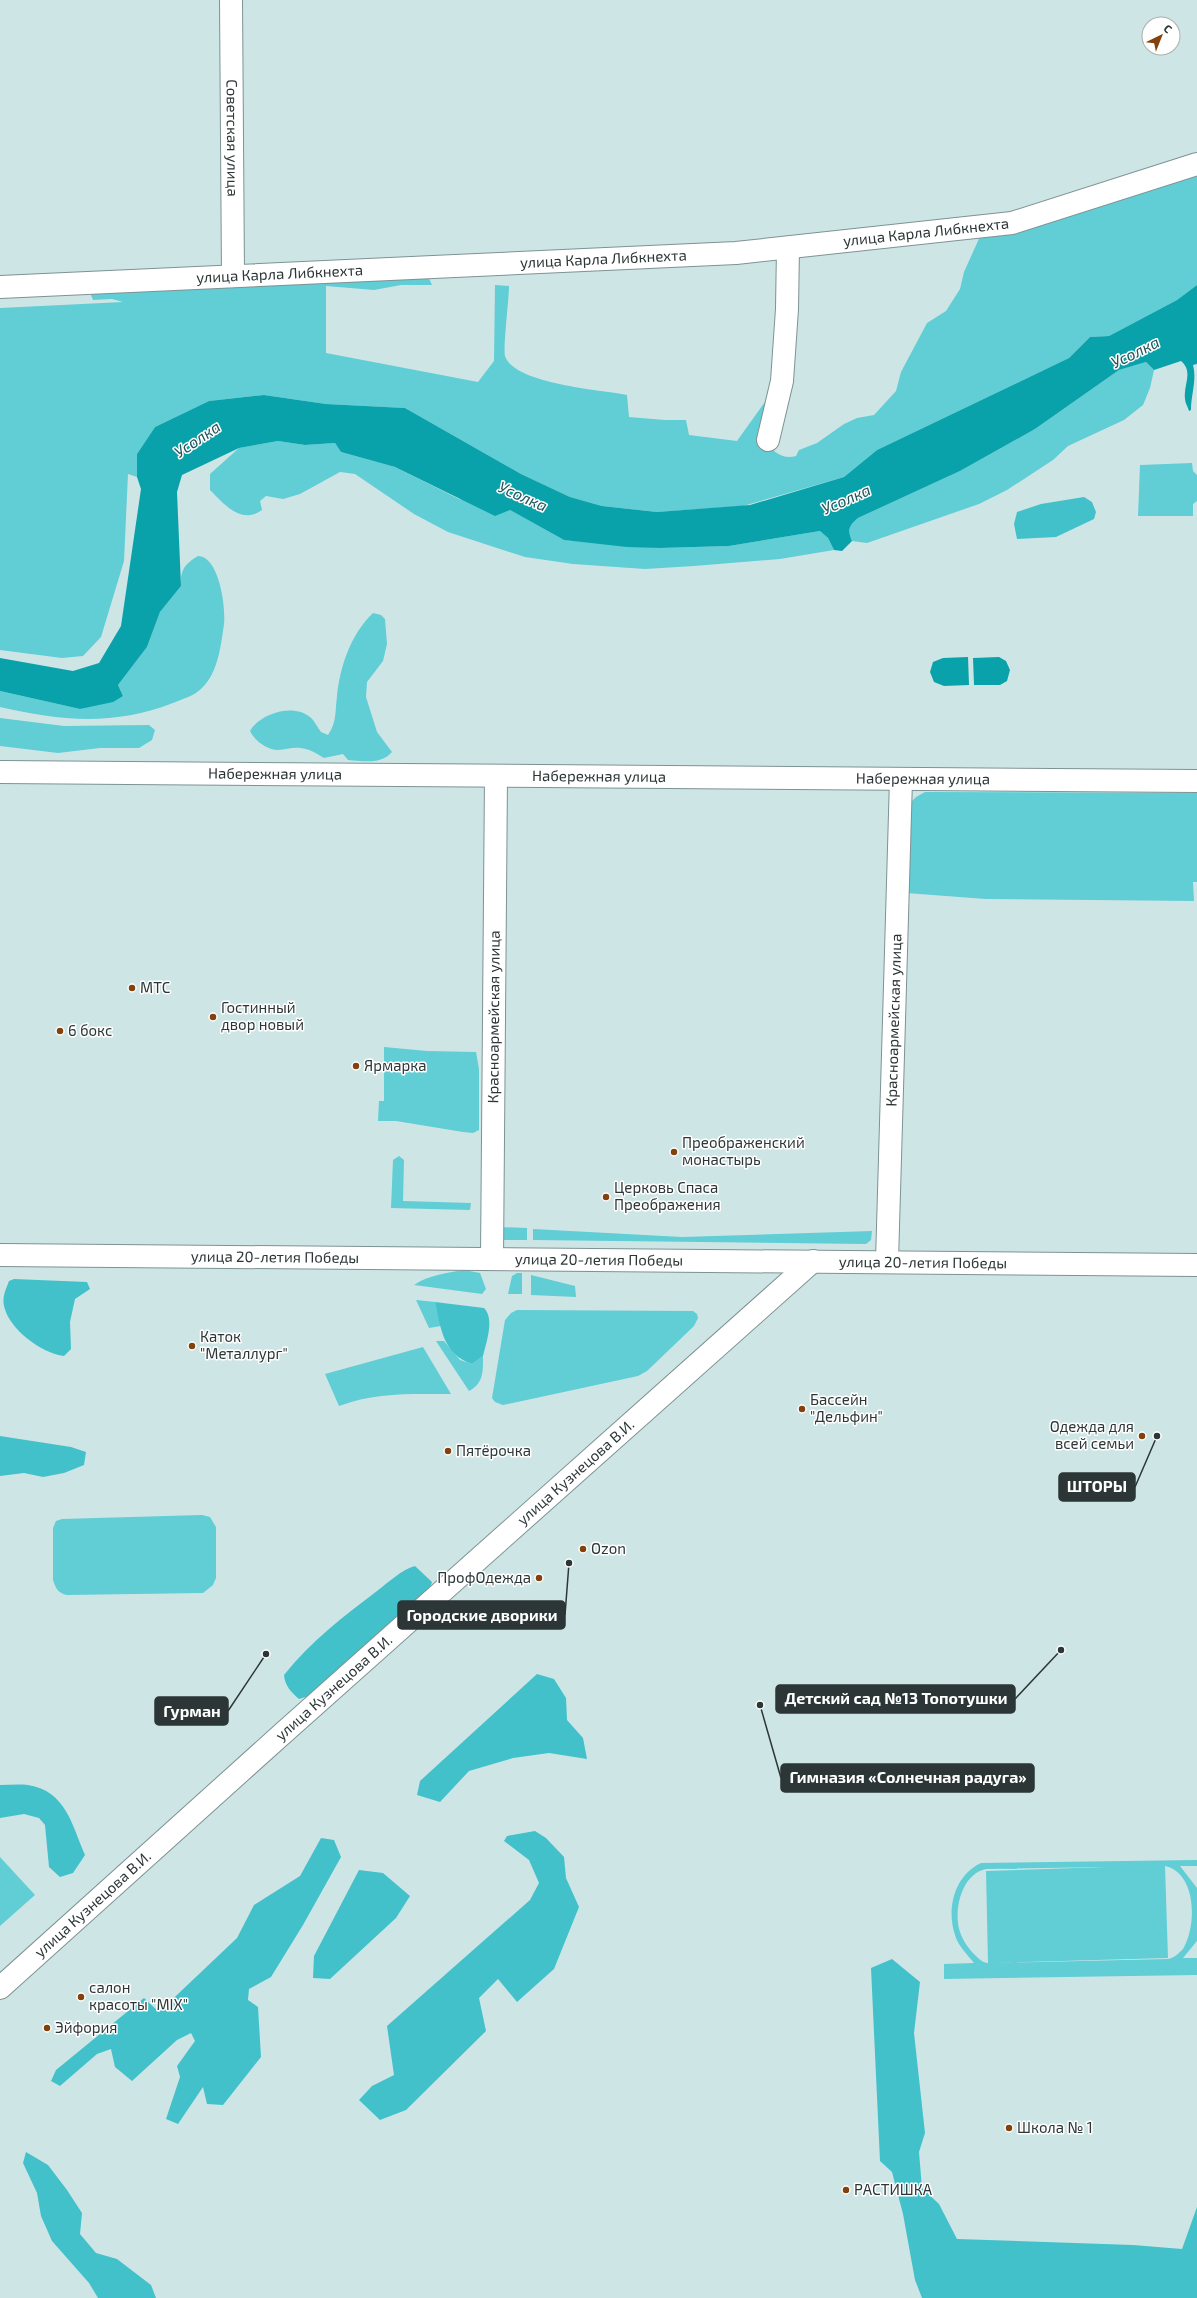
<svg xmlns="http://www.w3.org/2000/svg" width="1197" height="2298" font-family="'Exo 2',sans-serif">
<rect width="100%" height="100%" fill="#cee5e6"/>
<path fill="#61cdd5" fill-rule="evenodd" d="M1197 167V285L1177 300 1109 336 1090 337 1069 358 877 450 844 477 743 506 657 512 602 506 570 497 521 474 405 408 326 404 264 395 209 401 155 427 137 454V477L128 474 124 561 101 637 83 656 62 658 0 650V308L123 302 112 299 93 300 91 295 96 291 427 274 432 285H401L374 290 326 286V353L478 382 494 361 495 285 509 286C509 299 503 348 505 356 514 384 601 390 627 395L629 417 665 420H686L689 435 737 441 775 388 763 442C774 451 782 460 796 456L799 450 817 443 844 424 857 418 874 415 896 391 901 372 927 323 946 311 960 289 964 272 982 232Z
M1146 362 1154 370 1150 388 1143 405 1124 420 1068 446 1053 460 1007 490 979 504 867 543 852 541C847 529 849 526 858 518L960 471 1035 429 1119 370Z
M278 441 305 445 335 443 341 452 395 467 459 499 510 510 564 540 660 548 729 546 820 531 828 538 834 550 780 559 694 566 645 569 573 564 525 557 448 532 414 514 355 474 340 472 300 494 283 499 266 496 260 501 262 510C241 525 224 504 210 490V474L239 448Z
M1192 463 1193 471 1197 475V501L1193 504V516H1138L1140 465Z
M198 556C219 556 226 607 224 624 221 645 218 673 202 688 194 696 183 699 173 703 114 726 60 721 0 707V691L80 709 123 696 118 685 147 647 160 612 181 586C180 571 184 564 198 556Z
M373 613 381 615 385 619 387 644 383 661 367 682 366 697 377 732 392 752C381 765 362 761 348 760L343 754 324 758C316 753 310 749 300 748 293 747 285 750 278 750 267 750 254 740 250 731 260 713 294 703 310 717 314 720 318 728 321 732L328 735C337 722 335 711 337 696 340 666 351 634 373 613Z
M0 718 64 726 149 725 155 730 152 740 139 748H100L58 753 0 746Z
M925 792 1197 793V882H1193L1194 901 986 899 906 893 909 804 916 797Z
M384 1047 427 1051 476 1052 479 1069V1130L473 1133 463 1132 396 1121H378L379 1101H384Z
M399 1156 404 1160 403 1201 471 1203 470 1210 391 1208 393 1160Z
M497 1227 527 1228V1240H502Z
M533 1229 682 1237 872 1231 871 1240 866 1244 533 1240Z
M464 1270 480 1273 486 1289 482 1294 414 1285C429 1275 446 1273 464 1270Z
M517 1273H522V1294H508L512 1276Z
M531 1275 575 1286 576 1297 531 1295Z
M416 1300 435 1302 441 1326 429 1328Z
M517 1310 693 1311 697 1314 698 1318 694 1326 647 1371 638 1376 503 1405 495 1402 492 1398 505 1320 511 1313Z
M436 1341H444L460 1360 472 1364 483 1356C483 1371 484 1383 469 1391Z
M423 1347 451 1394C411 1394 376 1392 339 1406L325 1374Z
M202 1515 210 1517 216 1527V1578L213 1585 203 1593 67 1595C58 1593 56 1589 53 1580V1528L56 1521 62 1519Z
M0 1857 35 1895 0 1926Z
M1197 1860V1866H1180L1197 1888V1941L1183 1958H1197V1975L944 1979V1964L974 1963C967 1954 958 1946 955 1935 946 1908 955 1875 981 1863ZM1165 1866C1197 1873 1197 1926 1183 1949 1179 1953 1174 1958 1168 1959L992 1963 1168 1958ZM1107 1867 986 1871 988 1963C983 1963 979 1959 975 1955 969 1949 963 1941 960 1932 953 1912 961 1874 986 1869Z"/>
<path fill="#42c1ca" d="M1084 497 1092 502 1096 512 1094 519 1056 537 1017 539 1014 524 1017 512 1041 504Z
M14 1279 87 1282 90 1289 75 1299 70 1322 71 1349 64 1356C41 1353 9 1329 4 1306 2 1297 6 1289 9 1281Z
M435 1302 484 1308C495 1319 486 1343 483 1356L472 1364C443 1354 441 1329 435 1302Z
M0 1436 71 1447 86 1452 84 1465 64 1473 43 1477 24 1473 0 1476Z
M415 1566 432 1582 430 1588 309 1696 299 1699C291 1692 285 1686 284 1675 310 1642 344 1616 377 1591 389 1582 401 1570 415 1566Z
M537 1674 554 1679 566 1698 567 1720 583 1738 587 1759 549 1753 513 1758 469 1771 440 1802 417 1795 420 1781Z
M0 1785C9 1785 19 1784 28 1785 66 1791 72 1825 85 1855L73 1873 60 1877 49 1867 45 1825 39 1818 24 1814 0 1818Z
M535 1831 546 1838 564 1857 566 1878 579 1907 554 1969 517 2002 498 1979 479 1998 486 2031 406 2110 380 2120 359 2100 372 2086 394 2075 387 2026 530 1900 539 1883 529 1860 504 1841 507 1836Z
M321 1838 334 1840 341 1857 303 1925 271 1977 249 1989 248 2000 258 2007 261 2057 223 2105 207 2104 203 2087 178 2124 166 2119 180 2077 177 2066 195 2041 191 2033 177 2040 132 2081 115 2067 111 2049 97 2054 60 2086 51 2081 56 2070 144 1998 159 2012 237 1938 254 1905 300 1876Z
M359 1870 383 1873 410 1896 396 1918 330 1979 313 1978 314 1956Z
M892 1959 920 1982 914 2033 925 2133 919 2152 922 2188 939 2204 957 2239 1133 2245 1182 2249 1197 2207V2298H922L915 2280 903 2214 892 2172 880 2161 871 1968Z
M26 2152 48 2165 67 2190 82 2213 80 2234 96 2253 117 2259 151 2285 156 2298H98L89 2283 52 2241 41 2216 37 2193 23 2163Z"/>
<path fill="#09a2ab" d="M1197 285V364L1193 365C1197 381 1191 394 1191 410L1189 411C1188 407 1185 403 1185 399 1183 385 1194 372 1181 361L1154 370 1146 362 1119 370 1035 429 960 471 858 518C849 526 847 529 852 541L842 551 834 550 828 538 820 531 729 546 660 548 627 547 564 540 510 510 495 516 395 467 341 452 335 443 305 445 278 441 239 448 182 475 177 492 181 586 160 612 147 647 118 685 123 696 113 702 80 709 0 691V658L73 671 99 663 121 626 141 489 137 477V454L155 427 209 401 264 395 326 404 405 408 521 474 570 497 602 506 657 512 750 505 844 477 877 450 1069 358 1090 337 1109 336 1177 300Z
M968 657 969 685 944 686 934 682 930 672 933 662 943 658Z
M999 657 1006 661 1010 670 1007 681 1000 685H974L973 658Z"/>
<g fill="none" stroke-linecap="round" stroke-linejoin="round">
<defs>
<g id="street">
<path id="s1" d="M231 0 233 276"/>
<path id="s2" d="M0 287 736 253 1012 223 1197 164"/>
<path d="M768 440 782 381 787 309 788 248"/>
<path id="s3" d="M0 772 1197 781"/>
<path id="s4" d="M492 1258 496 776"/>
<path id="s5" d="M887 1261 901 779"/>
<path id="s6" d="M0 1988 281 1735 813 1261"/>
</g>
<g id="secondary">
<path id="s7" d="M0 1255 1197 1265"/>
</g>
</defs>
<use href="#street" stroke="#7e9294" stroke-width="24"/>
<use href="#secondary" stroke="#7e9294" stroke-width="24"/>
<use href="#street" stroke="#fff" stroke-width="22"/>
<use href="#secondary" stroke="#fff" stroke-width="22"/>
</g>
<g fill="#83410e" stroke="#fff" stroke-width="1.5">
<circle cx="132" cy="988" r="4"/>
<circle cx="213" cy="1017" r="4"/>
<circle cx="60" cy="1031" r="4"/>
<circle cx="356" cy="1066" r="4"/>
<circle cx="674" cy="1152" r="4"/>
<circle cx="606" cy="1197" r="4"/>
<circle cx="192" cy="1346" r="4"/>
<circle cx="802" cy="1409" r="4"/>
<circle cx="1142" cy="1436" r="4"/>
<circle cx="448" cy="1451" r="4"/>
<circle cx="583" cy="1549" r="4"/>
<circle cx="539" cy="1578" r="4"/>
<circle cx="81" cy="1997" r="4"/>
<circle cx="47" cy="2028" r="4"/>
<circle cx="1009" cy="2128" r="4"/>
<circle cx="846" cy="2190" r="4"/>
</g>
<g text-anchor="middle" stroke-width="3" stroke-linejoin="round" paint-order="stroke">
<g font-size="15" fill="#2d3637" stroke="#fff">
<text dy="5" stroke="none"><textPath href="#s1" startOffset="138">Советская улица</textPath></text>
<text dy="5" stroke="none"><textPath href="#s2" startOffset="928">улица Карла Либкнехта</textPath></text>
<text dy="5" stroke="none"><textPath href="#s2" startOffset="604">улица Карла Либкнехта</textPath></text>
<text dy="5" stroke="none"><textPath href="#s2" startOffset="280">улица Карла Либкнехта</textPath></text>
<text dy="5" stroke="none"><textPath href="#s3" startOffset="275">Набережная улица</textPath></text>
<text dy="5" stroke="none"><textPath href="#s3" startOffset="599">Набережная улица</textPath></text>
<text dy="5" stroke="none"><textPath href="#s3" startOffset="923">Набережная улица</textPath></text>
<text dy="5" stroke="none"><textPath href="#s4" startOffset="241">Красноармейская улица</textPath></text>
<text dy="5" stroke="none"><textPath href="#s5" startOffset="241">Красноармейская улица</textPath></text>
<text dy="5" stroke="none"><textPath href="#s7" startOffset="275">улица 20-летия Победы</textPath></text>
<text dy="5" stroke="none"><textPath href="#s7" startOffset="599">улица 20-летия Победы</textPath></text>
<text dy="5" stroke="none"><textPath href="#s7" startOffset="923">улица 20-летия Победы</textPath></text>
<text dy="5" stroke="none"><textPath href="#s6" startOffset="773">улица Кузнецова В.И.</textPath></text>
<text dy="5" stroke="none"><textPath href="#s6" startOffset="449">улица Кузнецова В.И.</textPath></text>
<text dy="5" stroke="none"><textPath href="#s6" startOffset="125">улица Кузнецова В.И.</textPath></text>
</g>
<g font-size="15" fill="#2d3637" stroke="#fff" text-anchor="start">
<text x="140" y="993">МТС</text>
<text x="221" y="1013">Гостинный<tspan x="221" dy="17">двор новый</tspan></text>
<text x="68" y="1036">6 бокс</text>
<text x="364" y="1071">Ярмарка</text>
<text x="682" y="1148">Преображенский<tspan x="682" dy="17">монастырь</tspan></text>
<text x="614" y="1193">Церковь Спаса<tspan x="614" dy="17">Преображения</tspan></text>
<text x="200" y="1342">Каток<tspan x="200" dy="17">"Металлург"</tspan></text>
<text x="810" y="1405">Бассейн<tspan x="810" dy="17">"Дельфин"</tspan></text>
<text x="1134" y="1432" text-anchor="end">Одежда для<tspan x="1134" dy="17">всей семьи</tspan></text>
<text x="456" y="1456">Пятёрочка</text>
<text x="591" y="1554">Ozon</text>
<text x="531" y="1583" text-anchor="end">ПрофОдежда</text>
<text x="89" y="1993">салон<tspan x="89" dy="17">красоты "MIX"</tspan></text>
<text x="55" y="2033">Эйфория</text>
<text x="1017" y="2133">Школа № 1</text>
<text x="854" y="2195">РАСТИШКА</text>
</g>
<g font-size="16" font-style="italic" fill="#22565a" stroke="#fff">
<text transform="translate(1135 352) rotate(-26)" y="6">Усолка</text>
<text transform="translate(197 439) rotate(-34)" y="6">Усолка</text>
<text transform="translate(523 496) rotate(24)" y="6">Усолка</text>
<text transform="translate(846 499) rotate(-24)" y="6">Усолка</text>
</g>
</g>
<path fill="none" stroke="#2d3637" stroke-width="1.5" d="M1157 1436L1135 1487M569 1563L565 1615M1061 1650L1015 1699M266 1654L228 1711M760 1705L781 1778"/>
<g fill="#2d3637" stroke="#fff" stroke-width="1.5">
<circle cx="1157" cy="1436" r="4"/>
<circle cx="569" cy="1563" r="4"/>
<circle cx="1061" cy="1650" r="4"/>
<circle cx="266" cy="1654" r="4"/>
<circle cx="760" cy="1705" r="4"/>
</g>
<g fill="#2d3637" stroke="#2d3637" stroke-width="1.5">
<rect x="1059" y="1473" width="76" height="28" rx="4"/>
<rect x="398" y="1601" width="167" height="28" rx="4"/>
<rect x="776" y="1685" width="239" height="28" rx="4"/>
<rect x="155" y="1697" width="73" height="28" rx="4"/>
<rect x="781" y="1764" width="253" height="28" rx="4"/>
</g>
<g font-size="16" text-anchor="middle" font-weight="bold" fill="#fff">
<text x="1097" y="1492">ШТОРЫ</text>
<text x="482" y="1621">Городские дворики</text>
<text x="896" y="1704">Детский сад №13 Топотушки</text>
<text x="192" y="1717">Гурман</text>
<text x="908" y="1783">Гимназия «Солнечная радуга»</text>
</g>
<g transform="translate(1161 36) rotate(43)"><circle r="19" fill="#ffffff" stroke="#abafaf"/>
<path d="M0-3L7 15L0 10L-7 15Z" fill="#83410e"/>
<text y="-6" font-size="11" font-weight="bold" text-anchor="middle" fill="#2d3637">С</text>
</g>
</svg>
